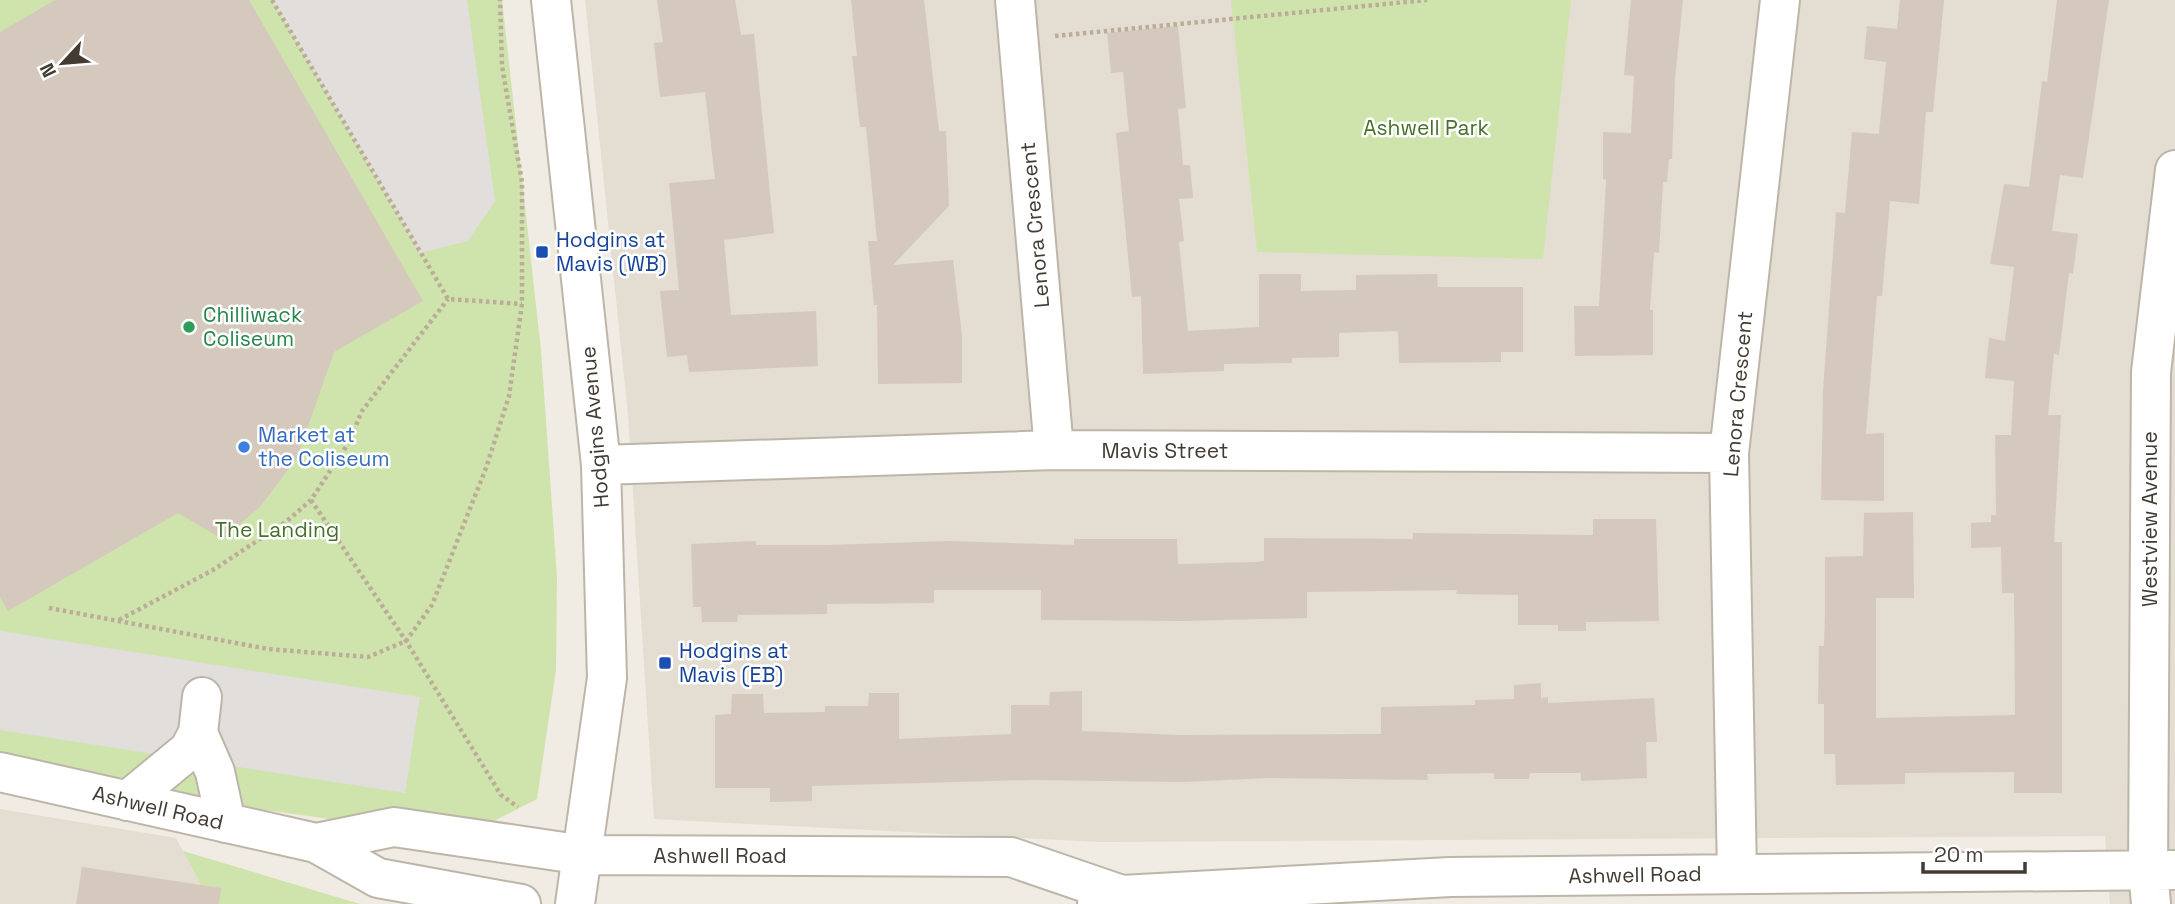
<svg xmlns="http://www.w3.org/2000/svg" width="2175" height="904" font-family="'Space Grotesk',sans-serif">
<rect width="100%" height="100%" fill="#f0ebe3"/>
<path fill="#e4ddd1" d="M585 0H2175V904H2110L2105 836 1100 842 654 819 628 415Z
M0 809 176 838 211 904H0Z"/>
<path fill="#cfe4ac" d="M0 0H502L541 350 557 577 556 670 537 799 476 830 344 821 127 791 0 763Z
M1231 0H1571L1543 259 1257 252Z
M183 851 360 904H211Z"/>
<path fill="#e1dedb" d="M272 0H467L495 201 468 241 420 253Z
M0 631 420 697 405 793 0 730Z"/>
<path fill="#d4c9bc" d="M55 0H249L423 301 334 352 297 458 260 507 222 539 178 513 8 611 0 597V32Z
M657 0H735L741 35 754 34 774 233 724 240 731 315 816 311 818 366 689 372 687 355 667 357 660 291 679 290 669 183 715 179 705 92 660 97 654 43 663 42Z
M851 0H924L939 131H946L949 206 893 265 953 260 962 336V383L878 384 877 305H874L868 241H877L866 127H860L852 56H857Z
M1631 0H1683L1675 79 1672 159H1669L1667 182H1663L1659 253 1654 252 1650 310H1653V355L1575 356 1574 306H1599L1606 180 1603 179V132L1631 133 1634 76 1624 75Z
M1900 0H1944L1933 112H1926L1919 204 1890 201 1882 296H1877L1866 434 1884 433V501L1821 500 1823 391 1836 212 1845 213 1852 132 1879 134 1886 62 1864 59 1867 26 1897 29Z
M2057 0H2109L2083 178 2060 175 2052 231 2078 234 2073 274 2069 273 2059 355 2054 354 2048 415H2061L2054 542H2062V793H2014V772L1905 773V784L1836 785 1835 754H1824V704H1818L1819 646H1824L1825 615V557L1863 556 1864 513 1913 512 1914 598H1876V718L2015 715 2014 593H2002L2001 547 1971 548V523L1991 522V515H1996L1995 435H2011L2014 381 1985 378 1989 338 2005 341 2014 267 1990 264 2004 184 2029 187 2042 81 2047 82Z
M1178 26 1186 108 1178 109 1183 165H1190L1193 198 1179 199 1184 241 1179 242 1188 331 1259 327V274H1301V291L1356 290V275L1437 274 1438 287H1523V352H1501V362L1399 363 1398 331 1339 333V357L1292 358V363L1224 364V371L1143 374 1141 296 1132 297 1116 133 1129 131 1123 72 1111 73 1107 33Z
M1593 519H1656L1659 621 1586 622V631H1558V625H1518V595L1456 594 1457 590 1307 592V618L1185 621 1041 620V590H934V603L827 604V614L738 615 737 622H702L701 607H693L691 544 756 541V545H827L949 541 1074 545V539H1177L1178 564 1255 562 1264 561V538L1413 539V533L1593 535Z
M1541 683V698L1548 697V703L1654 698 1657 742H1646L1647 778 1581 781V773H1530L1529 779H1494V773L1427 774 1428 780 1268 778 1183 782 1031 780 812 786V801L770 802V788H715V715L731 714 732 694H763L764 713 825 712V706H868L869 693H899V739L1011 734V705H1049L1050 692 1082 691V731L1181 735 1381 734V707L1475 705V700L1514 699V685Z
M82 867 221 888 219 904H76Z"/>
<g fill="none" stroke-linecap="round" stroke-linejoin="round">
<defs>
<path id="minor" d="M551 0 601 465 607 678 575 904
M1015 0 1054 450
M601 465 1054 450 1729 453
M198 733 215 772 226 823
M0 772 316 843 378 878 521 904
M127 801 189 750 198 733 202 697
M316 843 394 827 584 855 1011 857 1122 895
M1737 874 1729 453 1780 0
M1097 904 1122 895 1450 877 2175 870
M2151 904 2148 870 2151 372 2175 170"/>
</defs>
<use href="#minor" stroke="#beb5a9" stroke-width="42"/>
<path stroke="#bcad98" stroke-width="4.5" stroke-dasharray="3.5 3.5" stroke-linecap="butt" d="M272 0 448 299 522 304
M1055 36 1427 0
M311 500 406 641 501 795 518 807
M49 608 268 649 368 657 406 641 432 605 486 468 509 396 522 304V182L502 66 500 0
M119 620 213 570 287 521 311 500 349 442 362 411 448 299"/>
<use href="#minor" stroke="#fff" stroke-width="38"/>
</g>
<g fill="#1a4fb4" stroke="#fff" stroke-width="2.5">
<rect x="535" y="245" width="14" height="14" rx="3.5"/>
<rect x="658" y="656" width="14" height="14" rx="3.5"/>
</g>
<circle fill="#2e9e5b" stroke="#fff" stroke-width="2.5" cx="189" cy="327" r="7"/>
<circle fill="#3f7fe0" stroke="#fff" stroke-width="2.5" cx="244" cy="447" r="7"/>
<g text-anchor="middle" stroke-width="5" stroke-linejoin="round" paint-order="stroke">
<g font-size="21" fill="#49702a" stroke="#fff">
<text x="1426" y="135">Ashwell Park</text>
<text x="277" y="537">The Landing</text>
</g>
<g font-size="21" fill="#423b33" stroke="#fff">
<text transform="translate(1035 225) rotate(-95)" y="7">Lenora Crescent</text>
<text transform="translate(1738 394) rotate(-85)" y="7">Lenora Crescent</text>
<text transform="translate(595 427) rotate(-95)" y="7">Hodgins Avenue</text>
<text x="1165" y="458">Mavis Street</text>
<text transform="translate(2150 519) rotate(-90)" y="7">Westview Avenue</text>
<text transform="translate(158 808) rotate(13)" y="7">Ashwell Road</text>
<text x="720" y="863">Ashwell Road</text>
<text transform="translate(1635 875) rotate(-1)" y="7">Ashwell Road</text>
</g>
<g font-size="21" fill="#164399" stroke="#fff" text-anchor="start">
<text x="556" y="247">Hodgins at<tspan x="556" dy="24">Mavis (WB)</tspan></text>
<text x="679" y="658">Hodgins at<tspan x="679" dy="24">Mavis (EB)</tspan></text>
</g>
<g font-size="21" fill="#27864d" stroke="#fff" text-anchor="start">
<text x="203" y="322">Chilliwack<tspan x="203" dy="24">Coliseum</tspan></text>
</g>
<g font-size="21" fill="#366cbe" stroke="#fff" text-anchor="start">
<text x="258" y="442">Market at<tspan x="258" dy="24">the Coliseum</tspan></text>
</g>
</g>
<g transform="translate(63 63) rotate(244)" stroke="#ffffff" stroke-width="5" paint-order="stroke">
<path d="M0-5L12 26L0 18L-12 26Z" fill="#423b33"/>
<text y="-10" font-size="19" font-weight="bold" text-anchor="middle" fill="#423b33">N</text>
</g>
<path d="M1923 862v10h102v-10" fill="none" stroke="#423b33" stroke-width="3.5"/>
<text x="1934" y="862" font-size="21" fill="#423b33" stroke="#ffffff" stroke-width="5" paint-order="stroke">20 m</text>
</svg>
